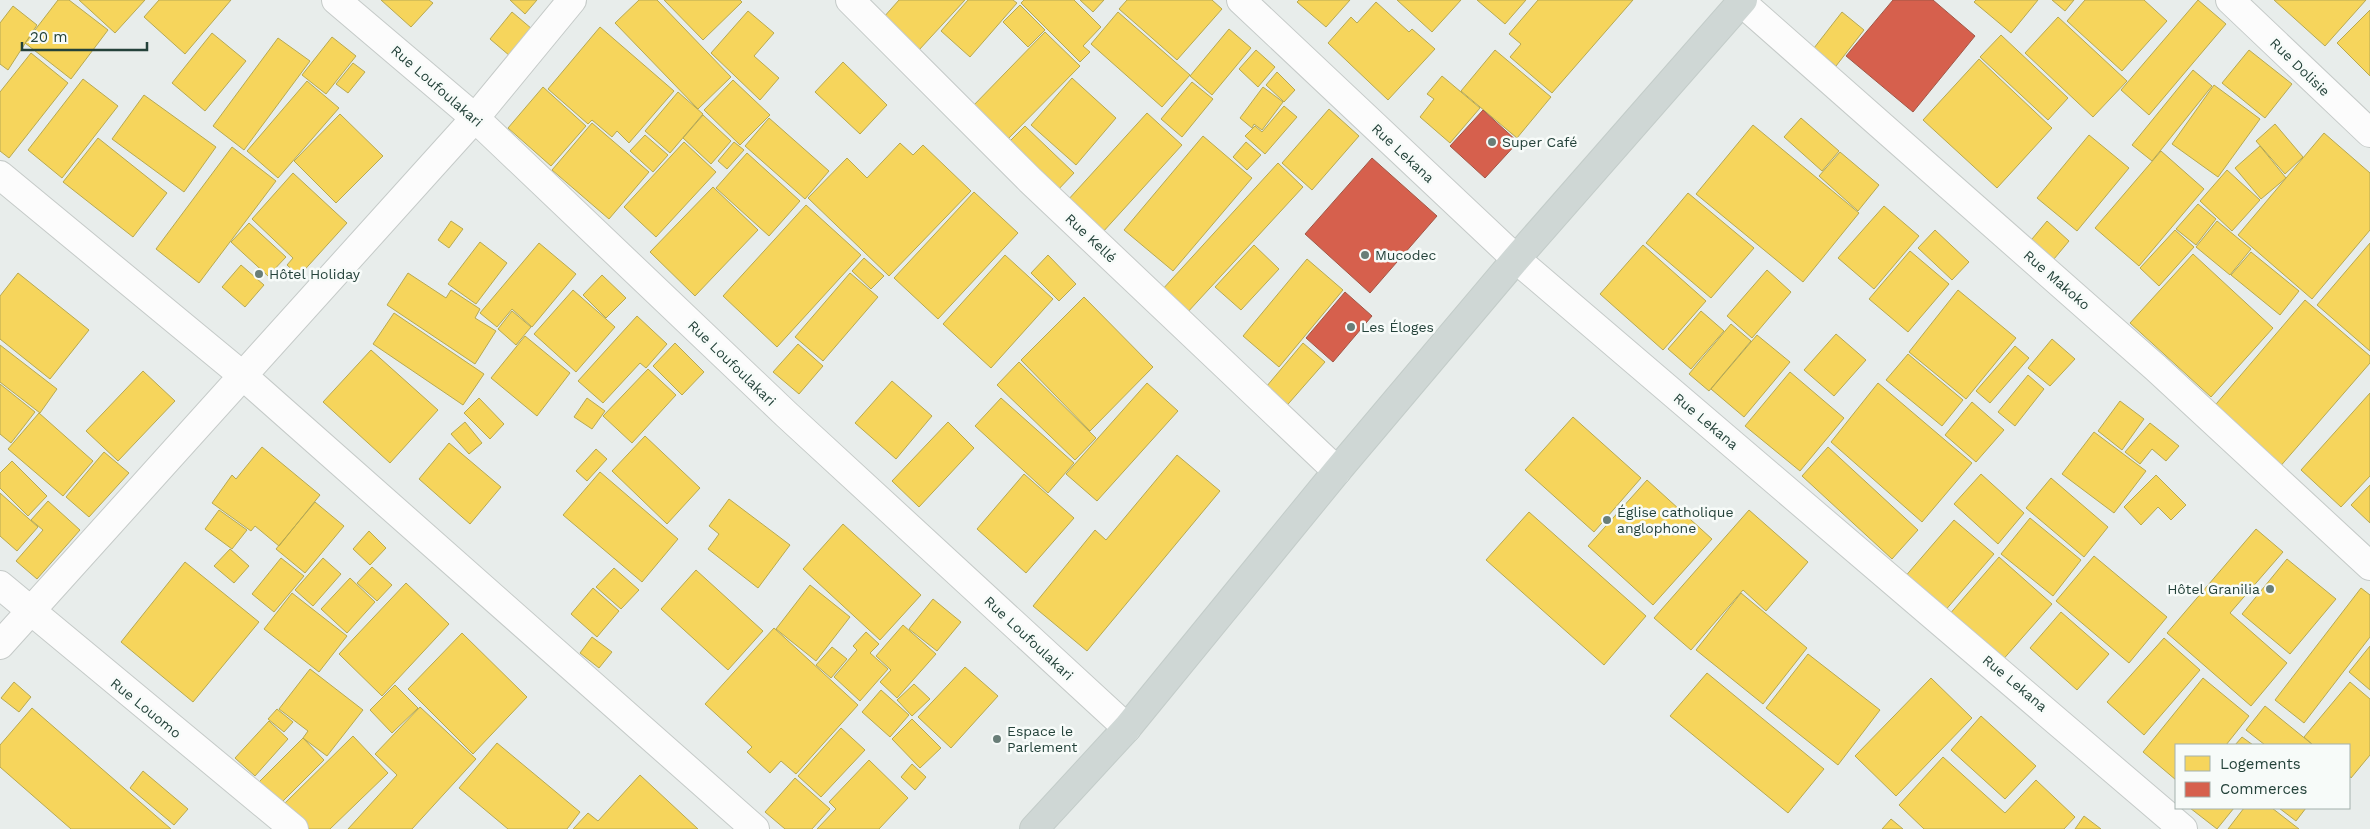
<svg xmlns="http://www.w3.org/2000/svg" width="2370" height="829" font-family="'Work Sans',sans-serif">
<rect width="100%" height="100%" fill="#e8edeb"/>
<path fill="#f6d55c" stroke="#b7a952" d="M58 0H69L108 30 71 79 25 43Z
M79 0H145L115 33Z
M159 0H231L185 54 144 17Z
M381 0H429L433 3 411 27Z
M510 0H537L525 14Z
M639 0H657L731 77 698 109 615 23Z
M664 0H740L742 2 703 40Z
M899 0H965L919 50 883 18Z
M968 0H1013L1017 3 970 57 941 31Z
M1024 0H1074L1101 27 1083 46 1090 52 1080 62 1021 3Z
M1080 0H1104L1093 12Z
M1127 0H1212L1222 9 1177 60 1119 9Z
M1299 0H1350L1326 27 1297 2Z
M1397 0H1461L1432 32Z
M1477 0H1526L1505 24Z
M1538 0H1633L1552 93 1510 57 1521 44 1509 34Z
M1976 0H2038L2011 33 1974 2Z
M2052 0H2074L2065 11Z
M2085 0H2144L2167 21 2122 71 2067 21Z
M2198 0 2226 24 2149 115 2121 90Z
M2274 0H2366L2325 46Z
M1376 2 1409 32 1412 29 1435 49 1388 100 1328 43 1351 17 1357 23Z
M1020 5 1045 30 1028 47 1003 22Z
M13 6 37 25 8 70 0 64V23Z
M2370 10V76L2337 43Z
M748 11 774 33 754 56 779 78 760 100 711 53Z
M512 12 532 29 510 56 490 39Z
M1118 12 1190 75 1162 107 1091 44Z
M1842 12 1864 30 1836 66 1814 48Z
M2058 17 2127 81 2093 117 2025 53Z
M600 27 674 91 629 143 617 131 612 137 592 120 588 124 548 89Z
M1229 29 1251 48 1212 95 1190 76Z
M1045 32 1080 66 1005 142 971 108Z
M212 33 246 61 205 111 172 83Z
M2001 35 2068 98 2048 120 1980 57Z
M332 37 356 56 326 94 302 75Z
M278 38 310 61 244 150 213 126Z
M1256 50 1275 67 1258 87 1239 69Z
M1495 50 1551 97 1517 138 1461 91Z
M2249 50 2292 84 2265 118 2222 83Z
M31 53 68 83 9 158 0 151V92Z
M1979 59 2052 128 1997 188 1923 120Z
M843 62 887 105 860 134 815 92Z
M353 63 365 72 348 93 336 84Z
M2193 70 2212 86 2152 161 2132 145Z
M1277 72 1295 90 1284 102 1266 85Z
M1442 76 1480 108 1450 143 1420 117 1434 99 1427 94Z
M1072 78 1116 118 1076 165 1031 125Z
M83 79 118 106 62 178 28 150Z
M733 80 770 115 740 145 704 110Z
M307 81 339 108 278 178 247 151Z
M1192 82 1213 99 1182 137 1161 119Z
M2214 85 2260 119 2218 177 2172 144Z
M543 87 586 126 551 166 508 128Z
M1263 87 1283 102 1262 130 1254 124 1252 128 1240 118Z
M678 92 703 114 670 153 645 131Z
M144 95 216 147 184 192 112 139Z
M1284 106 1297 117 1265 154 1245 136 1255 126 1262 132Z
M1329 109 1359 136 1312 190 1282 163Z
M1147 113 1182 145 1102 233 1067 201Z
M340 114 383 156 336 203 294 161Z
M703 115 731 141 711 164 683 138Z
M769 118 829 171 805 199 745 146Z
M1801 118 1839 151 1822 171 1784 137Z
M592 123 649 172 609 219 552 170Z
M2275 124 2303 157 2285 174 2256 141Z
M1753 125 1859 213 1803 282 1696 194Z
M1025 126 1074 173 1056 192 1006 145Z
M2324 133 2370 173V230L2312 299 2238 235Z
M645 135 668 155 653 172 630 151Z
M2089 135 2129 168 2077 231 2037 198Z
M1203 136 1252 178 1173 271 1124 230Z
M98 138 167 193 133 237 63 182Z
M684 142 716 172 656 237 624 207Z
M734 142 744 150 727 169 718 161Z
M1246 142 1261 155 1247 170 1233 157Z
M900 143 913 155 923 145 971 191 889 276 808 198 847 158 867 178Z
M2260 146 2286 178 2261 199 2235 168Z
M232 147 276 181 199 283 156 249Z
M2161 151 2204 189 2139 266 2095 228Z
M1840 152 1879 185 1858 211 1819 176Z
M747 153 800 201 769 236 716 188Z
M1278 163 1303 187 1186 314 1161 291Z
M2227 170 2260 200 2232 231 2200 201Z
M293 173 347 223 299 276 287 265 293 258 252 219Z
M713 187 758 230 695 296 650 252Z
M974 192 1018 233 938 319 894 278Z
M1688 193 1754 248 1711 298 1646 243Z
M2198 204 2216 219 2196 245 2176 229Z
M806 205 861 255 777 347 723 296Z
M1884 206 1919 236 1874 289 1838 258Z
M451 221 463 229 449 248 438 240Z
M2047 221 2069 241 2049 265 2027 245Z
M2217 221 2251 249 2230 275 2196 247Z
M249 223 286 257 268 276 231 242Z
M1935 230 1969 262 1952 280 1918 248Z
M2175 230 2194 247 2159 286 2140 268Z
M480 242 507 263 476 304 448 284Z
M539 243 576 274 532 327 512 309 497 327 480 313Z
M2370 243V351L2317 305Z
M1254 245 1279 269 1241 310 1215 287Z
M1643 245 1706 301 1663 350 1600 294Z
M1910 251 1949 284 1908 332 1869 299Z
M2251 252 2299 291 2280 315 2231 275Z
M2193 254 2273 328 2211 397 2130 323Z
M1005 255 1053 299 991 368 943 324Z
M1048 255 1076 284 1059 301 1031 273Z
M864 258 884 276 871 289 852 271Z
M1307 259 1343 290 1279 367 1243 336Z
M241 265 264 285 245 307 222 287Z
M1767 270 1791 292 1752 338 1727 316Z
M18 273 89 330 50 379 0 339V296Z
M408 273 446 298 451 290 480 309 475 318 496 331 475 364 387 305Z
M850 273 878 297 823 361 795 337Z
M602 275 626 298 606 318 583 295Z
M573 290 615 327 576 372 534 334Z
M1958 290 2016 338 1966 399 1909 352Z
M1084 297 1153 367 1090 431 1021 360Z
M2305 300 2370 356V363L2278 469 2211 410Z
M512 311 531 327 516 345 498 329Z
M1701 311 1724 331 1691 369 1668 349Z
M394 313 484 374 463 405 373 344Z
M637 316 667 344 646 368 640 363 603 403 578 381Z
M1731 324 1751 341 1709 391 1689 374Z
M1836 334 1866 360 1834 396 1804 370Z
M1757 335 1790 362 1744 417 1711 389Z
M525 336 570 373 537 416 491 378Z
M2052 339 2075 359 2050 386 2028 368Z
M675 343 704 372 682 395 653 366Z
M1303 343 1325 362 1282 411 1261 393Z
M798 344 823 366 799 394 773 372Z
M0 345 57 389 40 413 0 382Z
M2015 346 2029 358 1990 403 1976 391Z
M371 350 438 410 390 463 323 402Z
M1908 354 1963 400 1942 426 1886 380Z
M1019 362 1096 438 1075 460 997 385Z
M648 369 676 395 632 443 603 416Z
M143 371 175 401 118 461 86 431Z
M1790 372 1844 418 1800 471 1745 426Z
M2028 375 2044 389 2015 426 1998 412Z
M892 381 932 416 896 459 855 423Z
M1147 383 1178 411 1097 501 1066 474Z
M1878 383 1972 463 1922 522 1831 442Z
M0 384 35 412 11 443 0 434Z
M2370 393V476L2341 507 2301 470Z
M479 398 504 424 490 439 464 413Z
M587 398 605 411 592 429 574 417Z
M1001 398 1074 463 1048 493 975 426Z
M2120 401 2144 419 2122 450 2098 431Z
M1972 402 2004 430 1976 462 1945 435Z
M39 413 93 461 63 496 8 449Z
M1573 417 1641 478 1594 532 1525 470Z
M465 422 482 443 469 454 451 434Z
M948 422 974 448 919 507 892 481Z
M2150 423 2179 446 2166 461 2152 449 2140 464 2125 452Z
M2094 432 2146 471 2114 513 2062 474Z
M645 436 700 488 667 524 612 471Z
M449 443 501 487 470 524 419 479Z
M262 447 320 495 279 546 255 526 251 531 212 503 232 475 236 479Z
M1828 447 1918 530 1892 559 1802 476Z
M596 449 607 459 587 481 576 471Z
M104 452 129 473 89 517 66 497Z
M1177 455 1220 491 1087 651 1033 606 1095 530 1106 540Z
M12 461 47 496 28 516 0 488V473Z
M600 472 678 539 642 582 563 515Z
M1024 474 1074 518 1026 573 977 529Z
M1981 474 2024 513 1998 544 1954 504Z
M2156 475 2186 505 2171 520 2158 507 2141 525 2124 507Z
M2051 478 2108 527 2084 557 2026 508Z
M1647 480 1712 539 1653 605 1588 546Z
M2370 485V523L2351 505Z
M0 493 38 527 17 551 0 536Z
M729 499 790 545 758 588 708 549 719 534 709 526Z
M48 501 80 530 37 579 16 561 43 530 31 520Z
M315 502 344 526 305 573 276 549Z
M219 510 247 530 232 549 205 529Z
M1749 510 1808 562 1766 611 1743 590 1691 650 1654 618Z
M1529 512 1646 616 1604 665 1486 560Z
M2030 518 2081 560 2053 596 2001 554Z
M1954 520 1994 554 1943 613 1903 579Z
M843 524 921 595 880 640 803 569Z
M2256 529 2283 552 2230 613 2287 663 2251 706 2167 633Z
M369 531 386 548 370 565 353 549Z
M230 549 249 566 234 583 214 566Z
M2094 556 2167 617 2129 663 2056 601Z
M1999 557 2052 604 2000 663 1948 616Z
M281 558 304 576 274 612 252 594Z
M323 558 341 574 313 606 295 590Z
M2287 559 2336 599 2290 654 2242 614Z
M185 562 259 622 193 702 121 642Z
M372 567 392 585 377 601 357 583Z
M614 568 639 590 621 609 596 587Z
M696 570 763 631 728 670 661 609Z
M350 578 375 602 347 633 321 609Z
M406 583 449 624 382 696 339 654Z
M810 585 850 617 816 661 776 629Z
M593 588 619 611 597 637 571 614Z
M2361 588 2370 595V637L2304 723 2275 700Z
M292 593 347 636 319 672 264 629Z
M1741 593 1807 648 1763 704 1696 650Z
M933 599 961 622 937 651 909 629Z
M2061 612 2109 654 2077 690 2030 648Z
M903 625 936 654 897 698 880 682 891 670 876 656Z
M774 628 858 705 796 774 781 761 770 773 747 752 752 747 705 704Z
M866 632 879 644 870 653 888 669 860 701 834 677 857 650 853 646Z
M462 633 527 697 473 754 408 689Z
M592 637 612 652 599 668 580 653Z
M2164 638 2200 670 2144 735 2107 702Z
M2370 646V690L2349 672Z
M832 647 847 659 831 678 816 665Z
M1808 654 1880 710 1838 765 1766 708Z
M965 667 998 696 951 748 918 717Z
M310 669 363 710 327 756 303 738 308 731 279 709Z
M1707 673 1824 769 1788 813 1670 716Z
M1931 678 1972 718 1896 796 1855 756Z
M2203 678 2249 716 2226 745H2176V780L2143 752Z
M14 682 31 697 19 712 1 698Z
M2350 682 2370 699V755L2351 778 2349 775V745H2313L2304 737Z
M914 684 930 699 912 716 897 700Z
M395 685 418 708 392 733 370 710Z
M881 690 909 715 890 737 862 712Z
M2265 706 2313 745H2265L2246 730Z
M420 707 476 759 412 829H348L397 775 375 754Z
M32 708 171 829H71L0 767V745Z
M277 709 293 722 284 732 268 719Z
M1981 716 2036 766 2005 799 1951 750Z
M912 719 941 748 920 768 892 739Z
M269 721 288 739 255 776 235 758Z
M841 728 865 750 821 797 798 776Z
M353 736 388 773 330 829H306L283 805Z
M2242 737 2253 745H2235Z
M303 738 324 760 281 803 259 782Z
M497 743 580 812 567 829H508L459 788Z
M1943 757 2005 813 2036 780 2075 817 2064 829H1924L1899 805Z
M869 760 908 798 879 829H817L836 809 829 802Z
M912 764 926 777 915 790 901 777Z
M143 771 188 809 174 825 130 788Z
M640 775 698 829H573L588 813 598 821Z
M795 778 830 809 812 829H785L765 812Z
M2190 808H2234L2217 829Z
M2244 808H2272L2299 829H2228Z
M2279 808H2306L2296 821Z
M2084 816 2101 829H2075Z
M1891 819 1903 829H1882Z"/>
<path fill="#d6604d" stroke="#a15747" d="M1893 0H1933L1975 36 1913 112 1846 56Z
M1483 110 1518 142 1485 178 1450 146Z
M1372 158 1437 216 1370 293 1305 234Z
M1345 292 1372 316 1333 362 1306 338Z"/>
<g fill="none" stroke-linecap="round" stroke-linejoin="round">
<defs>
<path id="street" d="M336 0 475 118 787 415 1127 728
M850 0 1030 180 1337 471
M1241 0 1516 259 2183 829
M1739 0 2156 368 2370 566
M2230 0 2370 133
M0 175 242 375 755 829
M0 585 294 829
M0 645 475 118 572 0"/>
<path id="primary" d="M1034 829 1127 728 1337 471 1516 259 1743 0"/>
</defs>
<use href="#street" stroke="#c5cac8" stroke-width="30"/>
<use href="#primary" stroke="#c3ccc9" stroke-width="30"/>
<use href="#street" stroke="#fcfcfc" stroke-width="28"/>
<use href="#primary" stroke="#cfd7d5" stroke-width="28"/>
</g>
<g fill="#697e78" stroke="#f7fbf9" stroke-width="2">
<circle cx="1492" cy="142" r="5"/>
<circle cx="1365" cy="255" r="5"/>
<circle cx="259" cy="274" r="5"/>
<circle cx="1351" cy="327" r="5"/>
<circle cx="1607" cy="520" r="5"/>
<circle cx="2270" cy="589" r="5"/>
<circle cx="997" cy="739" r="5"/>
</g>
<g text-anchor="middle" stroke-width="5" stroke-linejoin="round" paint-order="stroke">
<g font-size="14" fill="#24423a" stroke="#f7fbf9">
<text transform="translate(2300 67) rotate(44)" y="5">Rue Dolisie</text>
<text transform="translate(437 86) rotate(41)" y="5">Rue Loufoulakari</text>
<text transform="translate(1403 153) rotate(43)" y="5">Rue Lekana</text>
<text transform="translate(1091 238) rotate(43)" y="5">Rue Kellé</text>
<text transform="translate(2057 280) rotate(41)" y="5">Rue Makoko</text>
<text transform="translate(732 363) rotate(44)" y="5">Rue Loufoulakari</text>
<text transform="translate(1706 421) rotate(40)" y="5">Rue Lekana</text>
<text transform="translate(1029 638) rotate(43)" y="5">Rue Loufoulakari</text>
<text transform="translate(2015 683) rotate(40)" y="5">Rue Lekana</text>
<text transform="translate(146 708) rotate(39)" y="5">Rue Louomo</text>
</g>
<g font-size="14" fill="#24423a" stroke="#f7fbf9" text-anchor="start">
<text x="1502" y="147">Super Café</text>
<text x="1375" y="260">Mucodec</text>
<text x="269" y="279">Hôtel Holiday</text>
<text x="1361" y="332">Les Éloges</text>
<text x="1617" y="517">Église catholique<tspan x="1617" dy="16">anglophone</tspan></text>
<text x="2260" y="594" text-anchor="end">Hôtel Granilia</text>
<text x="1007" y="736">Espace le<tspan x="1007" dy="16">Parlement</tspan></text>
</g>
</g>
<rect x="2175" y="744" width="175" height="65" fill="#f7fbf9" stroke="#a3b1ad"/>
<rect x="2185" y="756" width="25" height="15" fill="#f6d55c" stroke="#a3b1ad"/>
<text x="2220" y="769" font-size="15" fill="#24423a">Logements</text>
<rect x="2185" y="782" width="25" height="15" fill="#d6604d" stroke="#a3b1ad"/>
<text x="2220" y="794" font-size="15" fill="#24423a">Commerces</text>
<path d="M22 42v8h125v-8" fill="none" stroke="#24423a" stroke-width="2.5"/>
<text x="30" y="42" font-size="15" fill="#24423a" stroke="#f7fbf9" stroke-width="4" paint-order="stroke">20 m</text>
</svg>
